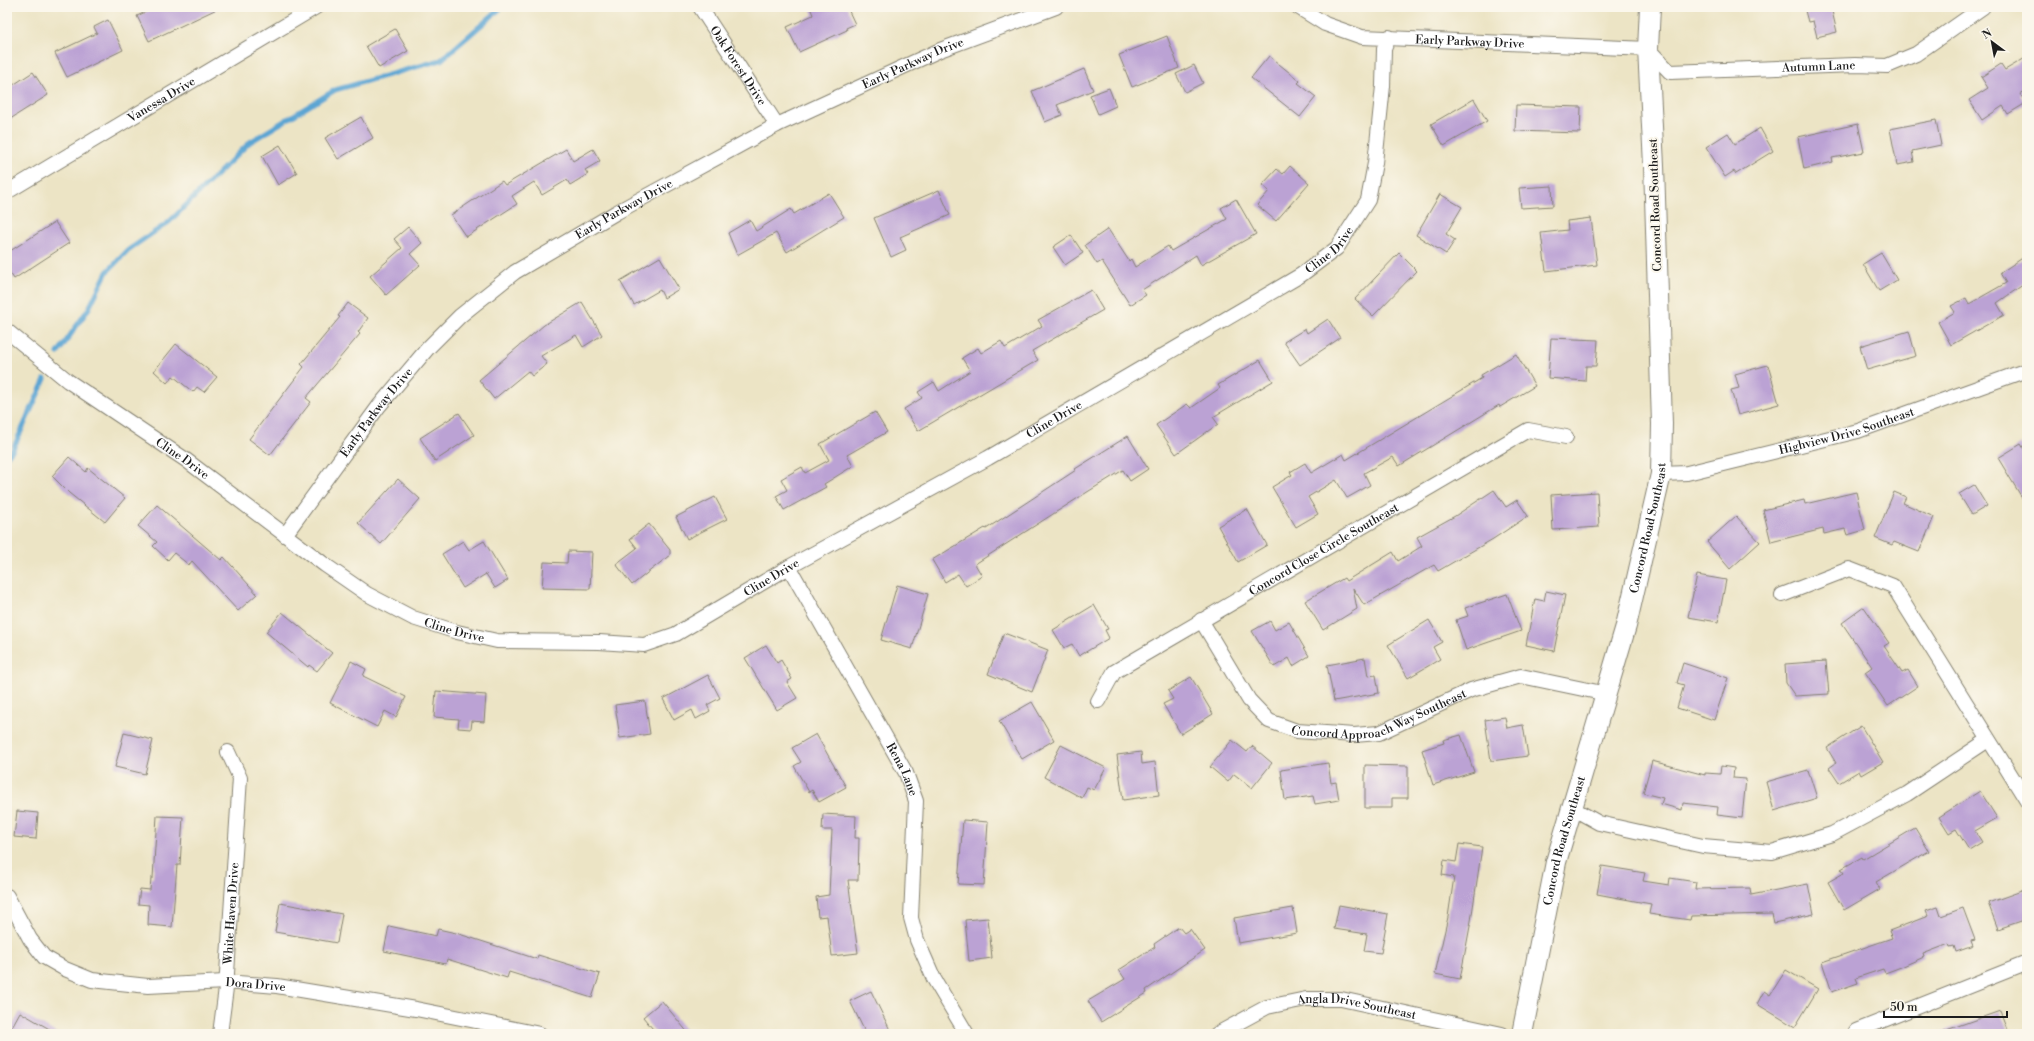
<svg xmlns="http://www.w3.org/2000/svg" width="2034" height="1041" font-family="'Libre Bodoni',serif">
<rect width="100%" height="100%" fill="#fbf7ec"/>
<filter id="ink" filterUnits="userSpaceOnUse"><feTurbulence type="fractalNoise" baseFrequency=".025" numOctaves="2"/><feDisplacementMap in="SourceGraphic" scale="8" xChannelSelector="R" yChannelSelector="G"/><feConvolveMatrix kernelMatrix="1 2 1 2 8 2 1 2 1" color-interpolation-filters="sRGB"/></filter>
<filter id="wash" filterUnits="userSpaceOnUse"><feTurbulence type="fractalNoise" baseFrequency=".012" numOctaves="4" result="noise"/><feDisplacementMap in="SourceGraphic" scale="16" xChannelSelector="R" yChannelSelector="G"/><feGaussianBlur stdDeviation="0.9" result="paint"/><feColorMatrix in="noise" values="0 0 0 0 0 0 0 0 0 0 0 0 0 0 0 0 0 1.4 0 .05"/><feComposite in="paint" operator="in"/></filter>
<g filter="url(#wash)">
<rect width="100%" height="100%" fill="#ece4c5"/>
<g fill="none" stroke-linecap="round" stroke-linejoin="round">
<path stroke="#5ca5d3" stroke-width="5" d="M58 353 89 308 107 272 128 250 169 222 250 142 335 90 441 60 502 7
M7 456 13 449 45 379"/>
</g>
<g id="blocks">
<path fill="#bba2d4" d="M156 7H221L149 41 137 16Z
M810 7H847L855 24 846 28 847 30 799 52 787 27 813 15Z
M1804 7H1831L1837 32 1817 37 1813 21 1808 22Z
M108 20 123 50 67 77 55 53 97 33 94 27Z
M395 29 408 51 379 68 366 46Z
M1167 36 1179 68 1132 87 1119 55Z
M1269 56 1300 81 1298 83 1316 97 1300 117 1251 78Z
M2027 57V90L2020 94 2026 103 2008 114 2003 106 1982 120 1969 100 1988 88 1981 77 2001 64 2005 70Z
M1194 65 1203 83 1185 92 1176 74Z
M1084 69 1093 90 1057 105 1062 115 1045 122 1032 91Z
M33 72 48 95 7 121V89Z
M1109 88 1116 106 1098 114 1090 95Z
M1474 99 1487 121 1444 146 1431 124Z
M1516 105 1581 107 1580 133 1515 131Z
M361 117 373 138 338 159 325 138Z
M1936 120 1941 145 1912 151 1914 162 1897 165 1890 129Z
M1858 124 1864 152 1832 158 1833 162 1804 169 1798 137Z
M1760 128 1773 151 1736 174 1734 171 1725 177 1706 147 1728 133 1735 144Z
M280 145 297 173 278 185 262 156Z
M566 149 573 161 593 149 600 161 585 170 588 174 570 185 567 180 542 195 534 182 512 196 517 204 466 237 451 215 502 181 505 185Z
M1290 166 1309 183 1276 221 1257 205 1269 191 1262 185 1277 169 1283 174Z
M1552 186 1553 206 1521 208 1519 188Z
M939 190 950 215 900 237 906 250 891 257 874 218Z
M829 193 844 217 787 252 776 233 737 255 728 233 750 220 756 231 791 209 794 214Z
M1440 194 1462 207 1446 234 1455 240 1446 254 1416 235Z
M1236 199 1256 234 1201 265 1196 255 1142 290 1146 295 1130 305 1102 261 1097 264 1085 245 1108 229 1129 261 1131 259 1135 267 1168 246 1171 251 1227 219 1221 208Z
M1591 218 1597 265 1546 271 1541 233 1568 230 1567 221Z
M55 222 69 243 14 279 7 268V253Z
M408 227 422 243 410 254 420 265 386 295 370 276 402 248 394 239Z
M1071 235 1083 253 1065 265 1053 247Z
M1399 253 1417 271 1373 316 1355 299Z
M1881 253 1897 280 1879 291 1863 264Z
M2027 255V282L1997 303 2004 315 1951 345 1938 322 1955 312 1951 306 1966 298 1969 304 2006 283 2000 273Z
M660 257 679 289 664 298 660 290 634 305 620 281Z
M1091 290 1103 310 1032 351 1038 360 918 431 904 409 922 398 918 392 934 382 939 391 970 371 962 358 978 348 981 353 1001 341 1005 348 1042 326 1038 320Z
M582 302 602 335 583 347 576 335 541 356 547 364 532 376 528 371 494 399 479 380 544 325Z
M348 303 368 318 358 332 360 334 306 398 311 402 270 455 249 439 304 367 301 364 340 317 338 316Z
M1328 319 1340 338 1300 365 1284 342 1305 329 1307 333Z
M1909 331 1916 356 1867 370 1860 346Z
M1551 338 1598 340 1596 366H1586L1585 381 1548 378Z
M176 344 217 377 204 392 197 387 193 392 173 376 167 383 154 371Z
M1516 354 1535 386 1500 407 1499 405 1399 466 1393 457 1364 473 1370 485 1347 498 1336 480 1308 497 1318 514 1296 527 1272 487 1292 475 1290 472 1305 463 1311 473 1343 454 1346 460 1482 378 1481 375Z
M1260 360 1273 381 1213 417 1218 424 1176 454 1156 425 1187 404 1191 408 1220 388 1218 385Z
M1768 365 1779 404 1738 415 1731 390 1739 388 1735 374Z
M875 412 887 432 847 455 853 466 824 484 826 487 784 510 776 496 787 490 781 479 802 467 805 473 829 460 820 444Z
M459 413 474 435 435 461 420 438Z
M1128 436 1148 469 1130 481 1123 470 1089 491 975 564 982 576 966 586 958 574 945 582 932 560 985 528 986 529 1076 470 1075 469Z
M2021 444 2027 454V506L1998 458Z
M69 457 86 472 88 468 125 498 105 522 69 493 52 476Z
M398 479 420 499 381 544 358 523Z
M1974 485 1987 506 1972 515 1959 494Z
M1494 490 1506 507 1517 500 1528 516 1493 539 1438 571 1434 565 1364 605 1353 588 1357 609 1323 630 1305 601 1344 578 1346 581 1393 552 1398 561 1422 546 1417 537 1455 516Z
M1597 492 1599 527 1553 530 1551 495Z
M1856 492 1865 530 1847 535 1845 529 1824 534 1823 529 1771 542 1763 510 1804 500 1805 504Z
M1894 492 1906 497 1903 503 1934 517 1919 552 1894 542 1892 545 1875 538Z
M715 497 727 519 687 539 676 517Z
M157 505 221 560 224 557 257 594 238 611 192 561 189 565 174 553 168 560 153 546 157 542 138 526Z
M1247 509 1267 545 1238 562 1218 526Z
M1736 516 1760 542 1730 569 1707 542Z
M649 524 670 550V555L632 585 616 564 637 548 630 539Z
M463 541 469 550 484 541 508 580 495 588 486 574 463 588 442 554Z
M568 551 592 552 590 589 542 588 544 562 567 563Z
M1697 575 1726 580 1718 622 1688 617Z
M897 585 928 594 912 649 881 640Z
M1546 591 1565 595 1554 651 1526 645 1535 599 1544 601Z
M1507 594 1521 631 1466 650 1456 620 1468 616 1465 608Z
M1094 605 1108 629 1105 630 1109 638 1079 656 1072 644 1064 648 1053 630Z
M1864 607 1889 643 1884 646 1902 673 1908 670 1918 686 1888 706 1865 672 1872 667 1842 623Z
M282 612 332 653 317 671 309 665 308 667 266 632Z
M1429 620 1442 642 1433 647 1440 659 1408 678 1388 645Z
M1270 621 1275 630 1289 622 1309 656 1293 666 1289 658 1274 667 1252 631Z
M1004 633 1048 650 1032 692 988 674Z
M766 645 777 663 781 660 792 679 787 682 797 698 777 710 745 658Z
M1365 658 1368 676 1376 675 1379 693 1334 701 1327 665Z
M351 661 366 669 363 676 406 697 396 717 385 711 377 727 330 703Z
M1826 661 1829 694 1795 696 1786 683 1785 664Z
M1683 663 1728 678 1714 720 1677 708 1684 685 1677 683Z
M708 675 720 698 707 705 710 711 696 719 692 710 674 720 663 699Z
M1191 677 1213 714 1181 734 1163 704 1173 699 1168 691Z
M436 691 486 695 484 722 472 721 471 729 458 728 459 719 434 717Z
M645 701 650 734 620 738 615 705Z
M1032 702 1054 740 1022 759 999 721Z
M1505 717 1507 728 1523 725 1528 756 1491 761 1485 720Z
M1861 726 1883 762 1861 775 1859 771 1839 783 1829 768 1836 763 1827 748Z
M124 733 153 740 145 774 115 767Z
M816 734 846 787 819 802 812 790 809 792 794 766 801 762 792 748Z
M1461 735 1474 772 1433 785 1422 750 1444 743 1443 740Z
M1232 740 1247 752 1252 746 1272 763 1252 788 1234 774 1228 782 1210 767Z
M1061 745 1106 768 1094 790 1087 787 1082 798 1044 777Z
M1141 752 1142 764 1155 762 1159 795 1123 800 1117 755Z
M1652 761 1705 775V773L1720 774 1721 766 1734 768 1733 778 1746 779 1742 818 1717 815 1718 807 1683 803 1682 810 1661 804 1663 798 1643 793Z
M1328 763 1331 783 1336 782 1339 800 1315 804 1313 796 1285 800 1281 770Z
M1365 765 1408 766V798H1392V808H1365Z
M1808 770 1817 798 1774 811 1766 782Z
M1980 791 1997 818 1975 831 1982 842 1969 850 1956 829 1949 833 1939 817Z
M17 811 38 813 36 839 14 837Z
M823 814 856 816 855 838H859L858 880H848L858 953 832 956 827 916 818 917 816 897 829 895 832 830H822Z
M157 816 183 817 180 865H177L172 927 148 925 149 905 138 904 140 889 150 890 151 878H153Z
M963 820 988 822 984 885 958 884Z
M1915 828 1929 851 1876 882 1880 889 1844 910 1828 882 1844 873 1841 869 1862 857 1863 859Z
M1459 844 1482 847 1471 921 1460 979 1435 974 1448 917 1454 877 1442 875 1444 860 1456 862Z
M1602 866 1645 873 1643 881 1669 885 1670 878 1696 882 1695 889 1750 888 1751 895 1808 884 1814 914 1774 923 1772 914 1691 916 1690 920 1649 914 1651 904 1597 894Z
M2027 889V919L1998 929 1988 903Z
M280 903 342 914 337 943 275 932Z
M1339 905 1388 914 1381 953 1364 951 1367 934 1334 929Z
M1938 907 1941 916 1963 908 1975 940 1971 941 1973 946 1956 952 1954 946 1950 947 1949 944 1923 954 1924 957 1901 967 1885 973 1883 969 1856 978 1858 983 1832 992 1822 962 1892 938 1889 931 1928 916 1926 911Z
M1293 908 1297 933 1238 943 1234 918Z
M988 918 992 958 969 961 965 920Z
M389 926 436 936 438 929 456 933 537 959 538 955 600 974 592 998 509 972 507 978 447 959 446 964 384 951Z
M1179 927 1184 933 1190 929 1205 950 1146 990 1147 993 1101 1022 1088 1001 1125 979 1119 970 1155 947 1154 944Z
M1786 970 1818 989 1795 1027 1757 1004 1764 991 1770 995Z
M871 991 892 1034H866L850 1001Z
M662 1001 689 1034H657L643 1017Z
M2000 1011 2009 1034H1942L1941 1032Z
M20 1012 58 1034H8Z"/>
</g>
</g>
<g filter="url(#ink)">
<use href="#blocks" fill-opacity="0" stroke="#848070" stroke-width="1"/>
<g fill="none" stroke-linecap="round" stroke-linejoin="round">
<defs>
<g id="street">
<path id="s1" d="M700 7 777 125"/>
<path id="s2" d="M1298 7 1325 24 1362 37 1648 49 1670 72 1855 65 1887 66 1916 54 1983 7"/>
<path id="s3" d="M7 192 316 7"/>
<path id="s4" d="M7 331 68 381 186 460 325 565 367 594 413 618 457 632 497 641 599 642 644 645 676 634 789 567 988 458 1301 275 1337 248 1368 200 1375 163 1383 86 1384 49 1389 37"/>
<path id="s5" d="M1661 474 1687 473 1858 431 2027 370"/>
<path id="s6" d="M285 535 379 406 428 348 460 316 515 272 617 212 777 125 940 50 1056 7"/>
<path id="s7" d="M789 567 906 773 916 801 911 918 917 940 934 979 967 1034"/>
<path d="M1782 595 1849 569 1893 586 2027 801"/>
<path id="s8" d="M1201 620 1249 700 1269 721 1297 731 1354 735 1379 733 1471 690 1521 676 1607 694"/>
<path id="s9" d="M1098 701 1114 672 1528 430 1566 437"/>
<path d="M1572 808 1599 823 1703 846 1772 852 1832 834 1907 794 1988 740"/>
<path id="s10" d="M7 896 30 939 44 957 65 969 92 980 148 986 225 982 277 986 416 1009 540 1034"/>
<path d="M1856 1031 2027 963"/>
<path id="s11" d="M220 1034 226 988 240 778 228 752"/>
<path id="s12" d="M1217 1034 1267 1007 1306 999H1341L1502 1034"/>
</g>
<g id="secondary">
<path id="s13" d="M1522 1034 1556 862 1626 626 1661 474 1662 424 1654 165 1648 49 1650 7"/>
</g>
</defs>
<use href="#street" stroke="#848070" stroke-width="16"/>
<use href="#secondary" stroke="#848070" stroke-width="22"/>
<use href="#street" stroke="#fff" stroke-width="14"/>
<use href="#secondary" stroke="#fff" stroke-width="20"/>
</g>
</g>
<g text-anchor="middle" stroke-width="4" stroke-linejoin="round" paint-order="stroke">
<g font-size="12" fill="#1c1c1c" stroke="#fbf7ec">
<text dy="4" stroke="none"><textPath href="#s2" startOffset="179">Early Parkway Drive</textPath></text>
<text dy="4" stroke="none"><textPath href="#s6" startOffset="801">Early Parkway Drive</textPath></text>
<text dy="4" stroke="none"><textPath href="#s1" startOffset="70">Oak Forest Drive</textPath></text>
<text dy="4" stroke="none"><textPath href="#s2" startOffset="538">Autumn Lane</textPath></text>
<text dy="4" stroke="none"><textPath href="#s3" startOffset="180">Vanessa Drive</textPath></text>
<text transform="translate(1655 205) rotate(-92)" y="4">Concord Road Southeast</text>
<text dy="4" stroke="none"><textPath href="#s6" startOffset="477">Early Parkway Drive</textPath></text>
<text dy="4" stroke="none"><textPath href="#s4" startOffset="1525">Cline Drive</textPath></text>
<text dy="4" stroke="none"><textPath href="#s6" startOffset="153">Early Parkway Drive</textPath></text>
<text dy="4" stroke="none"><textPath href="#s4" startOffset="1201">Cline Drive</textPath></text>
<text dy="4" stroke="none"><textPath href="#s5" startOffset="191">Highview Drive Southeast</textPath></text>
<text dy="4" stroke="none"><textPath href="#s4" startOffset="217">Cline Drive</textPath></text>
<text dy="4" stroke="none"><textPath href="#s13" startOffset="522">Concord Road Southeast</textPath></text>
<text dy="4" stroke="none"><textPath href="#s9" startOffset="276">Concord Close Circle Southeast</textPath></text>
<text dy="4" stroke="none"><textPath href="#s4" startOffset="877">Cline Drive</textPath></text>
<text dy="4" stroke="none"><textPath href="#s4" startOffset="541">Cline Drive</textPath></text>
<text dy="4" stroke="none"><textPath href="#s8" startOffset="238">Concord Approach Way Southeast</textPath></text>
<text dy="4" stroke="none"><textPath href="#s7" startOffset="232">Rena Lane</textPath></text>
<text dy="4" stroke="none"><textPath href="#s13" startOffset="198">Concord Road Southeast</textPath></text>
<text dy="4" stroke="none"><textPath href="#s11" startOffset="121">White Haven Drive</textPath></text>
<text dy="4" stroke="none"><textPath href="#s10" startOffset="289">Dora Drive</textPath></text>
<text dy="4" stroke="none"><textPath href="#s12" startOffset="148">Angla Drive Southeast</textPath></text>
</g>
</g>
<rect width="2034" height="1041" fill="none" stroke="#fbf7ec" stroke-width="24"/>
<g transform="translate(1992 42) rotate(328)" stroke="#fbf7ec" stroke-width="3" paint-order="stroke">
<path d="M0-3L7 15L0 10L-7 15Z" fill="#1c1c1c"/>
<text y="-6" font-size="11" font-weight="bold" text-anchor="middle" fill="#1c1c1c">N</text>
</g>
<path d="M1884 1011v6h123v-6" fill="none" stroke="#1c1c1c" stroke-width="2"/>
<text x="1890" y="1011" font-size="12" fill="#1c1c1c" stroke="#fbf7ec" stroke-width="3" paint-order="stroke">50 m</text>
</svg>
